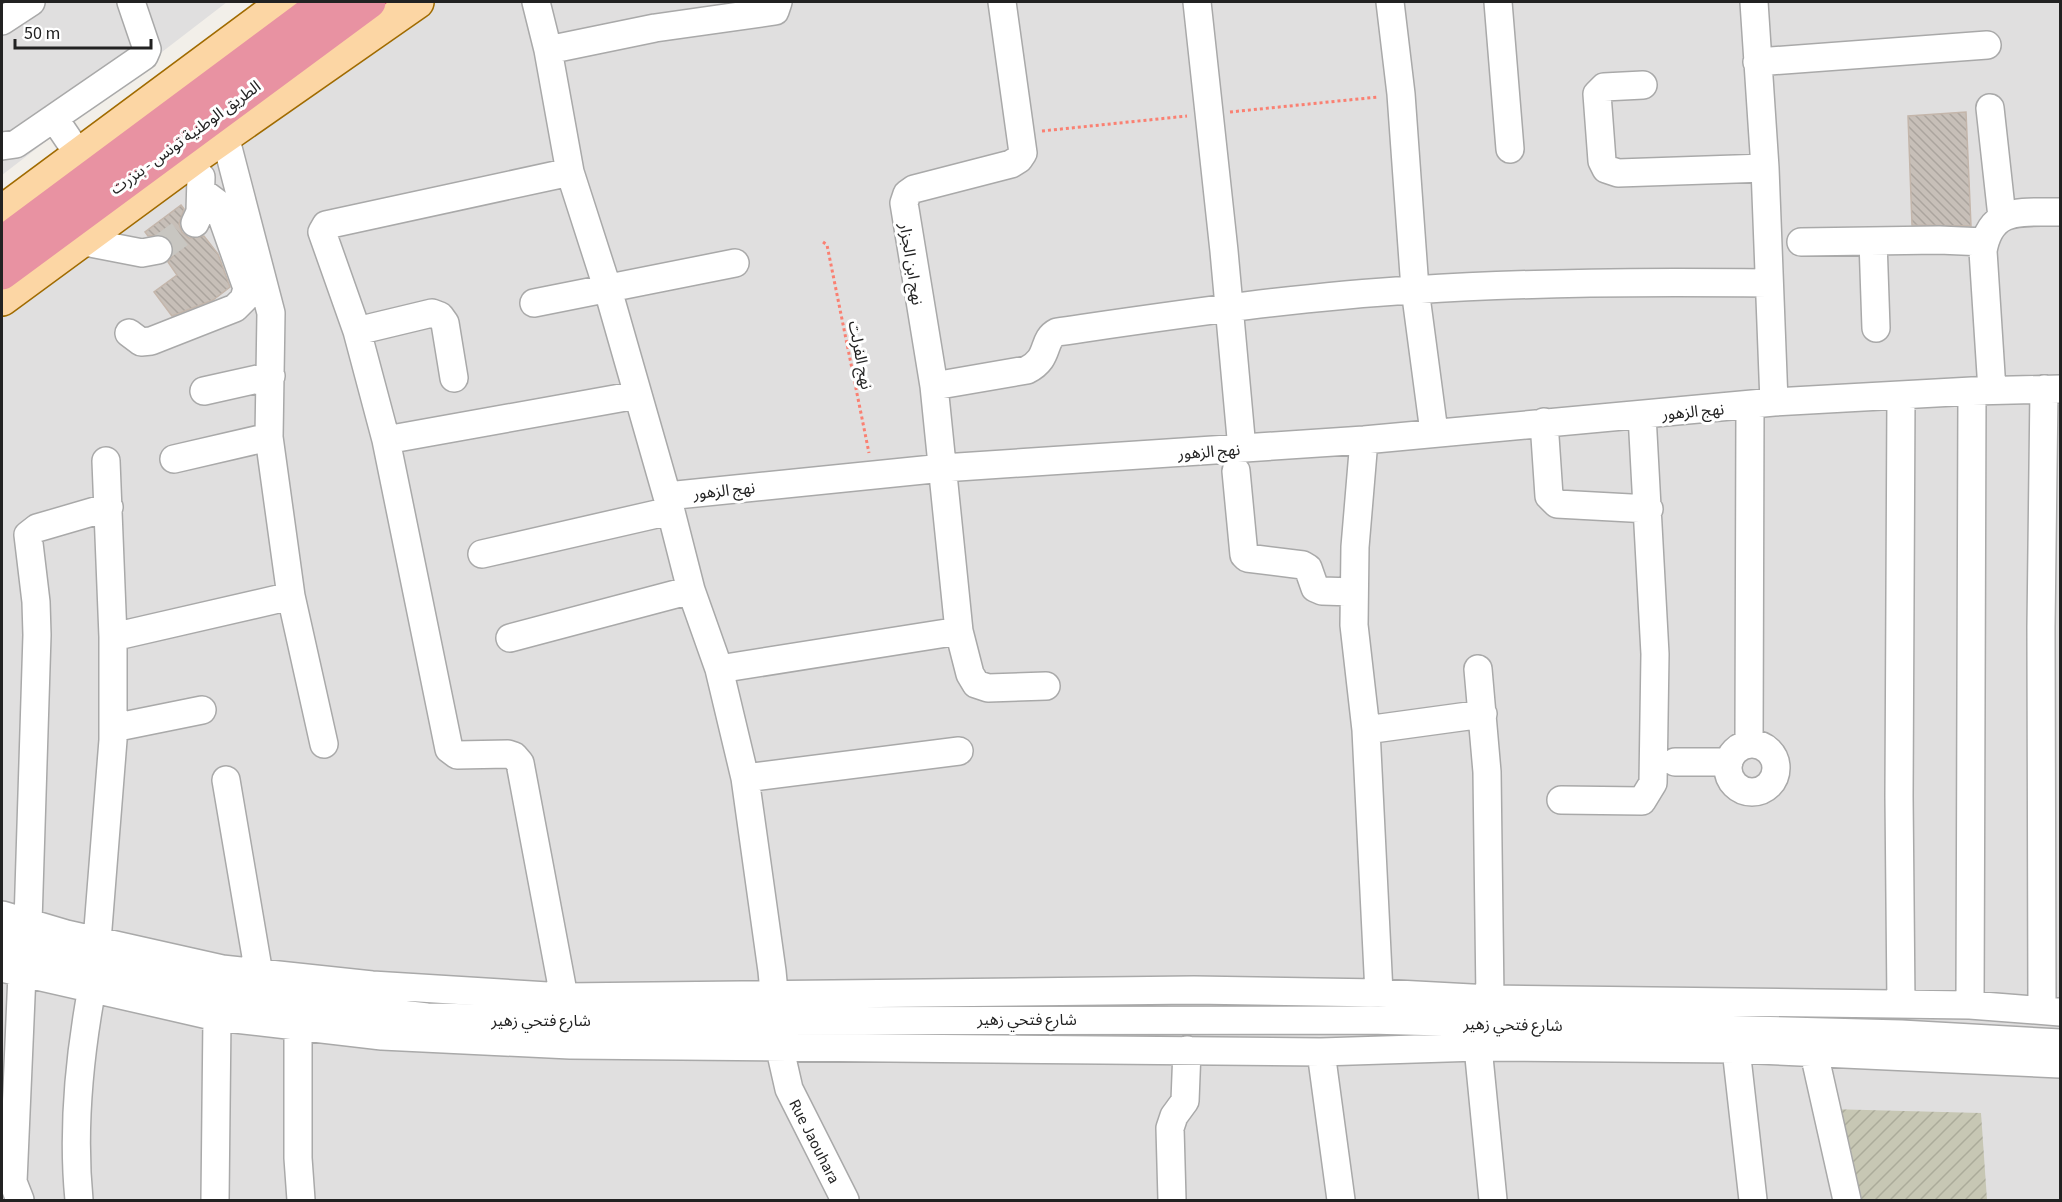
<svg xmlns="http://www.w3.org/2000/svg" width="2062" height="1202" font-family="'Source Sans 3','Noto Sans Arabic',sans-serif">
<defs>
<pattern id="construction-furrows" width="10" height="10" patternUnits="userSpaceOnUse" patternTransform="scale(1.5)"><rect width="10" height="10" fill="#c7c7b4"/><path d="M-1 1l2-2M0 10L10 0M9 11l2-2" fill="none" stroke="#abab9a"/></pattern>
<pattern id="building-back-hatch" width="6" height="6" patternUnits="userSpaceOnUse" patternTransform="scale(1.5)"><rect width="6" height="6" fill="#c7bfb8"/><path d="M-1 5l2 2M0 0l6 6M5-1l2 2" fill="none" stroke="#aba49e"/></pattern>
</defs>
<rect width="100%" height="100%" fill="#f2efe9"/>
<path fill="#e0dfdf" d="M2 2H227L2 175Z
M388 2H2060V1200H2V285Z"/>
<path fill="url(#construction-furrows)" d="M1828 1109 1981 1113 1987 1200H1841Z"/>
<path fill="url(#building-back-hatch)" stroke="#c4b6ab" stroke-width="1.5" d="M1966 112 1971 226 1912 225 1908 116Z
M181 205 184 209 179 224 182 232 189 238 204 236 218 254 230 287 213 300 172 316 154 292 177 275 168 262 173 256V247L164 235 148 236 145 232Z"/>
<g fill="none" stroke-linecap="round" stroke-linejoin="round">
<path stroke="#c8c6c1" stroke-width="27" stroke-dasharray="27 14" stroke-linecap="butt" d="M158 250 195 223"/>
<defs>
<path id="minor" d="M536 2 548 50 570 172 608 290 667 496 691 590 719 669 745 778 772 971 779 1045 789 1089 845 1200
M1002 2 1023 153 1019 159 1011 164 914 189 907 194 904 203 934 386 959 631 970 674 976 684 988 688 1046 686
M1197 2 1224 251 1242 449
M1390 2 1401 94 1415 289 1434 432
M1498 2 1510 149
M1754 2 1765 168 1774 402
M2 21 31 2
M548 50 655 28 775 11 778 2
M1757 62 1987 45
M1643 85 1604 87 1597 94 1602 161 1606 169 1618 173 1765 168
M1990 108 2002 217
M54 118 79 155
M225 136 271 313 269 437 291 596 324 744
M2 146 16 144 144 56 147 49 131 2
M195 223 200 212 201 177
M80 241 142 253 158 250
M1873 241 1876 328
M1801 242 1939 240 1985 242
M534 303 735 263
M357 331 432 313 440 316 445 323 454 378
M129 333 141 342 151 341 235 308 244 299 247 288 217 203 201 191
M934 386 1027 370C1051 358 1041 340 1057 332 1175 315 1294 297 1413 290 1531 282 1650 282 1768 283
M1992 390 1983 251C1991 205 2023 213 2060 212
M204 391 271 376
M1901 395 1899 796 1901 1004
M1544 422 1549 496 1557 504 1649 509
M386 440 637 395
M1364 440 1355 547 1354 625 1366 730 1379 993
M174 459 269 437
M1236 471 1244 555 1247 558 1303 565 1308 568 1315 588 1322 591 1354 592
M667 496 943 468 1364 440 1774 402 1972 391 2060 389
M482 554 670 511
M113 637 291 596
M510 638 691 590
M719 669 959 631
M1478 669 1487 772 1490 999
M113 728 202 710
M1366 730 1483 714
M1749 744 1750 406
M1728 768a24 24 0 1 1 48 0a24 24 0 1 1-48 0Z
M1675 762H1729
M745 778 959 751
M226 780 259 974
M1561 800 1642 801 1653 783 1655 654 1642 415
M2 915 66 934 222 969 372 985 564 997 1194 990 1379 993 1490 999 1970 1005 2060 1012
M28 922 37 635 36 602 28 535 37 528 109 507
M2 941 217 993 427 1017 668 1021 1369 1020 1901 1034 2060 1043
M97 941 113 740V637L106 461
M2 968 217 1017 382 1036 570 1045 1321 1052 1478 1047 1736 1049 2060 1064
M564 997 520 763 514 756 508 754 457 755 449 749 386 440 357 331 322 232 326 225 570 172
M1970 1005 1972 391
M2042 1010 2041 627 2044 389
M298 1026V1158L301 1200
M1478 1047 1493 1200
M1736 1049 1753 1200
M1321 1052 1341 1200
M1814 1053 1847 1200
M20 1200 13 1182 22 974
M79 1200C72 1129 79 1058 92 988
M215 1200 217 1017
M1172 1200 1170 1128 1174 1116 1185 1101 1187 1050"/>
<path id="major" d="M2 212 285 2
M2 299 202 152 417 2"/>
<path id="highway" d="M2 243 326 2
M2 273 369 2"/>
</defs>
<use href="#minor" stroke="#a9a9a9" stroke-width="30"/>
<use href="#major" stroke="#a06b00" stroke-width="36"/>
<use href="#highway" stroke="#dc2a67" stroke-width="36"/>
<path stroke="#fa8072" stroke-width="3" stroke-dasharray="3 3" stroke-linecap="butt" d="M1230 112 1378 97
M1042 131 1187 116
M823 242 827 245 869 453"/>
<use href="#minor" stroke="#fff" stroke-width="27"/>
<use href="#major" stroke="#fcd6a4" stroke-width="33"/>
<use href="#highway" stroke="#e892a2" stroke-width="33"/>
</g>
<g text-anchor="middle" stroke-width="6" stroke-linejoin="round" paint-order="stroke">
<g font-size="16" fill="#222" stroke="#fff">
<text transform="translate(185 137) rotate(-36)" y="6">الطريق الوطنية تونس - بنزرت</text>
<text transform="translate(912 264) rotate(81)" y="6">نهج ابن الجزار</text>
<text transform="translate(861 355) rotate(79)" y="6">نهج الفرلت</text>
<text transform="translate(1693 411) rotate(-5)" y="6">نهج الزهور</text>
<text transform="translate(1209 451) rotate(-4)" y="6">نهج الزهور</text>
<text transform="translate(724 490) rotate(-6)" y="6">نهج الزهور</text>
<text x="1027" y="1025">شارع فتحي زهير</text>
<text x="541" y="1026">شارع فتحي زهير</text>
<text transform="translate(1513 1024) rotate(1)" y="6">شارع فتحي زهير</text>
<text transform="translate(815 1141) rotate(63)" y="6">Rue Jaouhara</text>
</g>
</g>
<rect width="2062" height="1202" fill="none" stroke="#222222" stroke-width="6"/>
<path d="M15 39v9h136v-9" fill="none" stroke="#222222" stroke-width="3"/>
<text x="24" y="39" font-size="18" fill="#222222" stroke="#ffffff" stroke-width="4.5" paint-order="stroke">50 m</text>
</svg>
